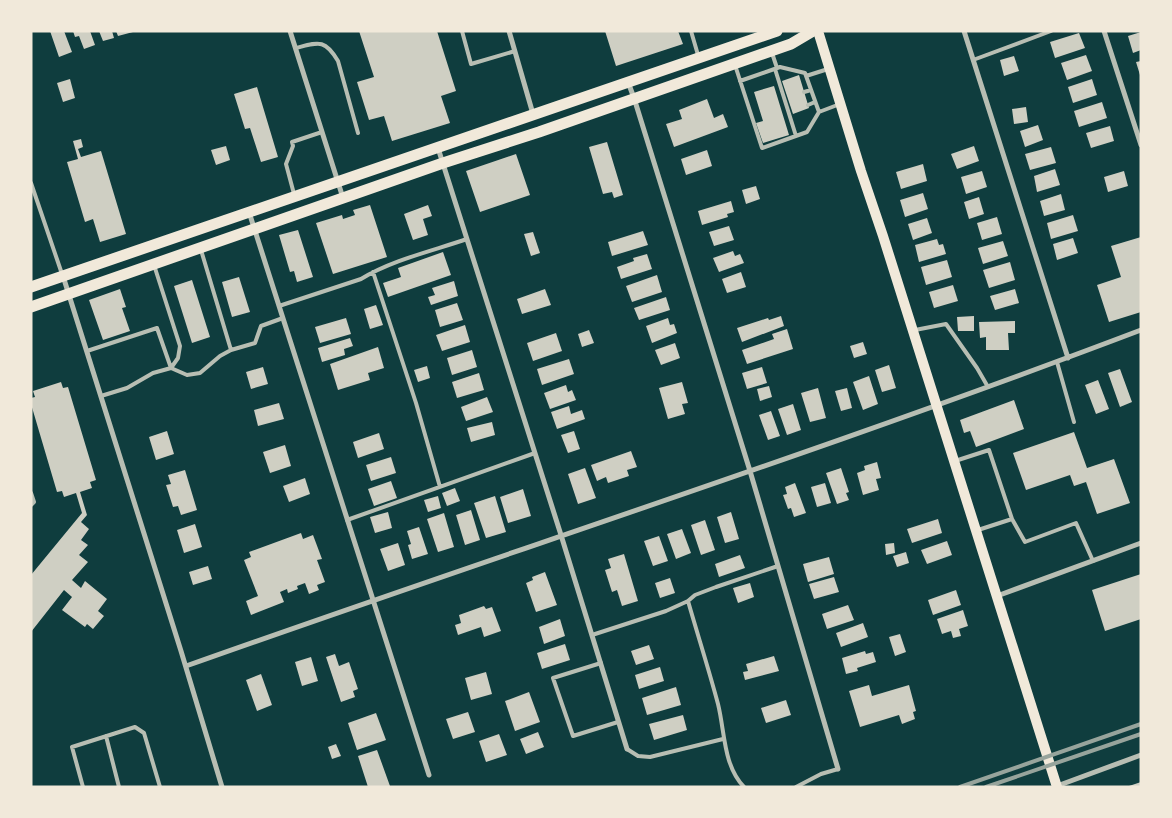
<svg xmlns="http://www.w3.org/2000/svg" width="1172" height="818" font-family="Rubik,sans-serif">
<rect width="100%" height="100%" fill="#0f3d3e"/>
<path fill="#cfcfc3" d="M50 31H64L72 52 59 57Z
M73 31H90L95 45 84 49 79 36 75 37Z
M99 31H112L114 38 103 41Z
M116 31H133V32L118 36Z
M359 31H437L456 91 441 96 450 123 392 141 384 116 369 120 357 82 374 77Z
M605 31H678L683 44 616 66Z
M1141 32V50L1133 53 1128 36Z
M1079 33 1085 48 1055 58 1050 42Z
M1086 55 1092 71 1067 80 1061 63Z
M1014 56 1019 71 1004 76 1000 60Z
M1141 61V75H1140L1136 62Z
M799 75 809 108 793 114 782 81Z
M70 79 75 98 63 102 57 83Z
M1092 79 1097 95 1073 103 1068 87Z
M774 86 789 135 763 143 756 123 763 121 754 92Z
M257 87 278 157 261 162 250 128 245 129 234 94Z
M707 99 714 118 723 114 728 127 674 147 666 124 682 119 679 110Z
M1102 102 1107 118 1079 127 1074 111Z
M1026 107 1028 122 1014 124 1012 109Z
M1038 125 1043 140 1025 147 1020 131Z
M1110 126 1114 141 1091 148 1086 133Z
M81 139 83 147 78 149 81 157 101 151 126 234 100 242 93 219 85 222 67 162 78 159 73 141Z
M607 142 623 195 614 198 612 192 603 194 589 147Z
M226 146 230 160 216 165 211 150Z
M974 146 979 161 957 169 951 154Z
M1051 147 1056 163 1030 170 1025 154Z
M707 150 712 166 686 175 681 159Z
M516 154 530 195 480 212 466 171Z
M923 164 927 181 901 189 896 172Z
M1055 169 1060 185 1037 192 1034 176Z
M982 171 987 187 966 194 961 177Z
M1124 171 1128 186 1108 192 1104 177Z
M756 186 760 199 746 204 742 190Z
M923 193 928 209 905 217 900 200Z
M1061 194 1065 210 1044 216 1040 201Z
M979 197 984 214 969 219 964 202Z
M731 201 734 212 727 214 728 217 702 225 698 211Z
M370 205 387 257 333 274 316 223 342 215 343 219 355 215 353 210Z
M428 205 432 216 423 219 428 235 413 240 404 214Z
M1073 215 1078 231 1051 239 1047 223Z
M997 217 1002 234 982 240 977 223Z
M927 218 932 233 913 240 908 224Z
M729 226 734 240 714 246 709 232Z
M298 230 313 277 297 282 294 271 290 272 279 235Z
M643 231 648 245 612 256 608 242Z
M533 232 540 253 531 256 524 234Z
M1141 237V312L1109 322 1097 285 1121 277 1111 246Z
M1073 238 1078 253 1057 260 1053 244Z
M937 239 939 245 943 244 946 254 919 262 915 245Z
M1003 241 1008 256 983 264 978 248Z
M733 251 735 256 740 254 744 263 719 272 713 258Z
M443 252 451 275 388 297 383 283 401 277 398 268Z
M647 254 652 269 621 279 617 267 634 261 633 258Z
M947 260 952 277 926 285 921 267Z
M1010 262 1015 280 989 288 983 270Z
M741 272 746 287 727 293 722 279Z
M657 275 662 292 632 302 626 286Z
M239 277 250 312 232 317 222 282Z
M192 280 210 337 192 343 174 286Z
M454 281 458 296 431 305 428 297 435 295 432 288Z
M953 285 958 301 934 308 929 292Z
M120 289 126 307 122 308 130 331 103 340 89 300Z
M545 289 551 305 522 314 517 299Z
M1015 289 1019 303 995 310 990 296Z
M666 297 670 310 639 320 634 308Z
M457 303 463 320 440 327 435 310Z
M376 305 383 325 370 329 364 309Z
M781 316 784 326 742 342 737 328 768 318 769 320Z
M974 316V331H958L957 317Z
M346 318 351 334 320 343 315 327Z
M668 318 670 325 674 324 677 333 652 343 646 326Z
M1015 321V333H1008L1009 350H986V337L980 338 979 322Z
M465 325 470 342 442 351 436 335Z
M787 329 793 349 747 364 742 350 774 339 772 334Z
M589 330 594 343 582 347 578 334Z
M556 333 562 351 533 361 527 343Z
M350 338 353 346 344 349 345 355 322 362 318 348Z
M863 342 867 354 854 358 850 346Z
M675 343 680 358 661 365 655 350Z
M378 347 384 368 368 373 370 380 338 390 330 364Z
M472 350 477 367 452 375 447 358Z
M569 359 574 374 542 385 537 369Z
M889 365 896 388 882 392 875 370Z
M427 366 430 378 418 382 414 370Z
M263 367 268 384 251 389 246 372Z
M762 367 767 383 747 389 742 373Z
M1120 369 1132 402 1120 407 1108 373Z
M479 373 484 390 457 398 452 382Z
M869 376 878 404 863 410 853 382Z
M1098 380 1109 409 1096 414 1085 385Z
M61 382 63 388 68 387 96 480 90 482 92 488 80 492 87 515 81 522 89 529 81 540 88 545 79 555 88 562 72 580 81 588 85 581 107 599 98 611 104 616 93 629 87 624 85 627 62 610 72 597 64 590 31 632V575L82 513 76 493 64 497 62 491 57 492 31 404V398L35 397 33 391Z
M682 382 688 403 682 404 685 414 668 419 659 388Z
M566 385 568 392 572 390 576 400 550 409 544 393Z
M769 386 772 397 760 401 757 389Z
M818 388 826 418 810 422 801 393Z
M847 388 852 408 841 411 835 391Z
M487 397 493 412 466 421 461 407Z
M1014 400 1024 429 976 447 970 431 964 433 960 420Z
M279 403 284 419 258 426 254 410Z
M793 404 801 430 787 435 778 409Z
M569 406 571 414 582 410 585 419 557 429 551 412Z
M771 411 780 436 768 440 759 415Z
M492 422 495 435 471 442 467 428Z
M167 431 174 454 156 460 149 437Z
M574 431 580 449 568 453 561 435Z
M1074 432 1087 468 1114 459 1130 503 1097 514 1086 482 1074 486 1070 475 1026 490 1013 453Z
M379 433 384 449 358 458 353 442Z
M285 445 291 466 270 473 263 452Z
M631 451 637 467 627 470 629 476 608 483 606 477 597 481 591 465Z
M391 457 396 473 371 481 366 465Z
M877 462 881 478 876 479 879 490 863 495 857 473 865 470 864 466Z
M585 468 596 498 578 504 568 474Z
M841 468 849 492 846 493 849 500 837 504 826 473Z
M185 470 197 510 181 515 178 506 173 507 166 485 171 484 168 475Z
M305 478 310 494 289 502 283 486Z
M391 481 397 498 374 506 368 489Z
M795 483 806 513 794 517 791 508 788 509 783 495 787 494 785 487Z
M825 483 831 503 817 507 811 487Z
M455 488 460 501 447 506 442 493Z
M523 489 531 516 508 523 500 497Z
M438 496 441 508 428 512 424 500Z
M495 496 506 532 486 538 474 503Z
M471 510 480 540 465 545 456 515Z
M388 512 392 528 375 533 370 517Z
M731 512 739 539 725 543 717 517Z
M444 513 454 547 438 552 427 519Z
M938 519 942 533 912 543 907 529Z
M705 520 715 550 701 555 691 525Z
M195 524 202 547 184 553 177 530Z
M419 527 428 554 412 559 408 545 411 544 407 531Z
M682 529 691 553 676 559 667 534Z
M301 533 303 539 313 535 322 559 317 560 325 582 317 585 319 590 309 594 305 583 297 586 298 589 288 593 287 589 280 592 284 602 251 615 246 601 258 596 244 560 251 557 249 552Z
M659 536 668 561 653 566 644 541Z
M947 541 952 555 927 564 921 550Z
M398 543 405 565 388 571 380 549Z
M894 543 895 553 886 555 885 544Z
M906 552 909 563 897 567 893 556Z
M624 554 638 601 622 606 617 590 612 592 605 570 611 568 608 559Z
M740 555 745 568 719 577 715 564Z
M829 557 834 574 808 582 803 564Z
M208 566 212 579 193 585 189 572Z
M545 572 557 605 536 612 526 583 533 580 532 577Z
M1141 574V619L1105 631 1092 590Z
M834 577 839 592 814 599 809 584Z
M670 578 675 593 660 598 655 583Z
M750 583 754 597 738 603 733 588Z
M956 590 961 605 933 615 928 600Z
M848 605 854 620 827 629 822 614Z
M484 606 486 609 492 607 501 631 484 637 481 627 458 635 455 625 461 623 459 615Z
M963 610 968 626 959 629 961 636 953 638 951 631 942 634 937 619Z
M560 619 565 636 544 644 539 627Z
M863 623 868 637 841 647 836 633Z
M900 634 906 652 895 656 889 637Z
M565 644 570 660 542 669 537 653Z
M649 645 654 659 636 665 631 651Z
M865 651 866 654 873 652 876 662 857 668 858 671 846 674 842 658Z
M335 654 339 666 349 662 358 689 353 691 355 697 341 702 326 657Z
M774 656 779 671 745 680 743 672 748 671 746 664Z
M311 657 318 681 302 686 295 662Z
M660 667 664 681 639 689 635 675Z
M486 672 492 694 471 700 465 678Z
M261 674 272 705 257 711 246 680Z
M869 685 872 696 909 685 916 711 913 712 915 719 902 724 899 715 860 727 849 691Z
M676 687 681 705 647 715 642 698Z
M529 692 540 722 515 731 505 701Z
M786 700 791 715 766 723 761 708Z
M468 712 475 732 453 739 446 719Z
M376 713 386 740 357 750 348 723Z
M683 715 687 730 654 740 649 724Z
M538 732 544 747 526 754 520 739Z
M499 734 507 755 486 762 479 741Z
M336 744 341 756 332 759 328 747Z
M377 750 390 786 389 787H368L358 756Z
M1141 782V787H1129V786Z"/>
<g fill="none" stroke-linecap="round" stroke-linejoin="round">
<path stroke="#b8beb3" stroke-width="4" d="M462 31 471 64 515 51
M691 31 698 55
M296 48C319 42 325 39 338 61L358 133
M772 53 777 68
M973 60 1051 31
M735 65 762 148 807 132 819 112 840 104
M775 69 796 136
M806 76 828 69
M740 81 780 67 805 73 819 112
M804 92 811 90
M808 105 815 102
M31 183 62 274
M294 194 286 164 293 146 292 142 322 132
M201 250 231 350 255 343 261 326 283 318
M373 272 416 403 440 487
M279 306 361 279C392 260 432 251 467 239
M915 330 946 324 977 368 988 387
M87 351 157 328 171 368 187 375 200 373 220 356 231 350
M1057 362 1074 422
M101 396 127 388 153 373 171 368 178 358 180 346 154 265
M955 461 989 450 1012 519
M31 493 34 502 31 505
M347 520 535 453
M978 530 1012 519 1025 542 1076 523 1093 561
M688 601C698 636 709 670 718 704 725 732 723 765 744 787
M592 635 666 611 688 601 695 595 716 587 778 566
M601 663 553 678 573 736 618 722
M106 736 119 787
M627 749 638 756 650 757 723 739
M83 787 72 747 135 727 144 733 160 787
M796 787 821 774 838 769"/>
<path stroke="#b8beb3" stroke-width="5" d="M290 31 343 198
M509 31 533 114
M964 31 1068 358
M1104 31 1141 145
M628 82 634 98 750 471 838 769
M438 148 561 535 627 749
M249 212 429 775
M63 276 181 651 222 787
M997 596 1141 543
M186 666C504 553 825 450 1141 330
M1057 786 1141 755"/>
<path stroke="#f1e9da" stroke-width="10" d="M818 31 861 171 883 236 1057 787"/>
<path stroke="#f1e9da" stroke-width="11" d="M31 287 777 31
M31 307 443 163 539 132 791 44 813 31"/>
<path stroke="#97a49c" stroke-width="4" d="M960 787 1141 724
M986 787 1141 734"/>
</g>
<rect width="1172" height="818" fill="none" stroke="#f1e9da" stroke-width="65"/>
</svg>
